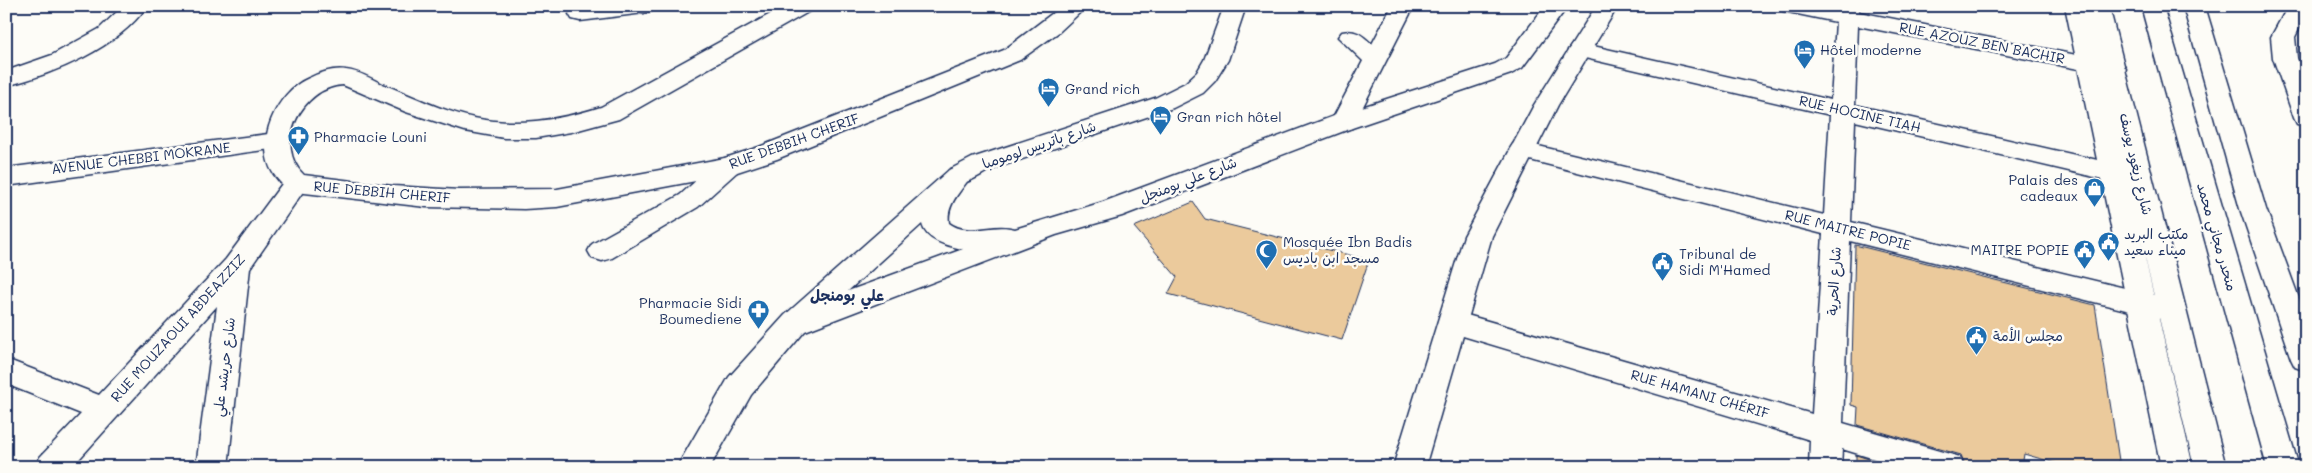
<svg xmlns="http://www.w3.org/2000/svg" width="2312" height="473" font-family="Mali,'Playpen Sans Arabic',sans-serif">
<rect width="100%" height="100%" fill="#fdfcf7"/>
<filter id="ink" filterUnits="userSpaceOnUse"><feTurbulence type="fractalNoise" baseFrequency=".02" numOctaves="2"/><feDisplacementMap in="SourceGraphic" scale="10" xChannelSelector="R" yChannelSelector="G"/><feConvolveMatrix kernelMatrix="1 2 1 2 8 2 1 2 1" color-interpolation-filters="sRGB"/></filter>
<g filter="url(#ink)">
<path fill="#ebca9c" stroke="#1b2f5e" d="M1193 202 1205 219 1369 260 1342 340 1168 294 1177 277 1134 227Z
M1855 245 2095 305 2120 467H2069L2024 454 2022 467H1966L1961 455 1857 425 1858 407 1851 405Z
M1856 455 1894 467H1856Z"/>
<g fill="none" stroke-linecap="round" stroke-linejoin="round">
<defs>
<path id="minor" d="M123 6H147C118 48 54 74 6 86V71L52 55 99 29Z
M588 6H655L652 11 644 13 580 21 572 19 569 14 572 9Z
M1392 6H1414L1352 128 1343 130 1334 128 1331 122 1363 61 1338 37 1342 32C1356 29 1362 35 1372 44Z
M1780 6 1837 8V6H1859V12L2122 64 2126 69 2122 74 2114 76 1858 26 1855 105 2137 169 2146 172 2150 178 2146 184 2137 187 1855 121 1851 222 2162 297 2172 300 2177 308 2172 316 2162 319 1850 241 1843 423 1960 457 1964 467H1901L1842 449 1841 467H1809L1810 440 1443 330 1438 322 1443 314 1453 311 1812 414 1823 234 1522 158 1513 156 1509 150 1513 144 1522 142 1824 215 1830 115 1572 55 1568 50 1572 45 1580 43 1831 100 1836 22 1783 11Z
M2141 6H2163L2299 467H2267Z
M2183 6H2205L2266 209 2306 317V371L2295 367 2291 359 2240 209Z
M2288 6H2306V15L2295 37 2297 58 2306 83V126L2297 124 2294 118 2273 58 2271 37Z
M276 133 285 135 289 141 285 147 6 186V168Z
M728 157 737 160 741 166 737 172 698 207 612 258 602 261 592 258 588 251 592 244 680 195 719 160Z
M296 174 305 177 309 183 250 268 228 467H196L217 306 72 467H36L40 457 81 414 6 384V359L99 395 226 259 287 177Z"/>
<path id="tertiary" d="M785 6H813L810 11 619 119 571 132 536 138H504L465 131 406 112 343 85C302 87 272 145 304 175L393 186 459 190 557 189 725 158 759 147 1004 50 1062 6H1087L1059 32 1020 60 777 159 728 175 557 207 524 209 426 207 296 192C285 189 280 183 273 173 254 142 276 92 309 78 319 73 334 68 346 70 359 71 373 80 385 85 414 97 443 111 474 118 517 127 559 120 601 107Z
M1224 6H1246L1228 60 1215 81 1203 93 1173 108 990 170C976 177 965 187 949 182L945 176 949 170 972 158 1155 98 1185 83 1197 72 1204 60Z"/>
<path id="secondary" d="M1545 6H1568L1522 68 1511 74 1352 128 1122 216 1056 235 805 331 751 395 710 467H677L729 377 785 315 949 170 958 167 967 170 971 176C962 190 946 204 949 223 969 238 993 222 1015 229L1103 202 1334 116 1495 64 1506 58ZM922 224C926 241 948 246 963 249L848 291Z
M1596 6H1618L1558 105 1492 236 1425 467H1393L1464 236 1534 105Z"/>
<path id="primary" d="M2065 6H2109L2226 467H2194L2140 236 2193 467H2161Z"/>
</defs>
<use href="#minor" stroke="#1b2f5e" stroke-width="3"/>
<use href="#tertiary" stroke="#1b2f5e" stroke-width="3"/>
<use href="#secondary" stroke="#1b2f5e" stroke-width="3"/>
<use href="#primary" stroke="#1b2f5e" stroke-width="3"/>
<use href="#minor" fill="#fdfcf7" fill-rule="evenodd"/>
<use href="#tertiary" fill="#fdfcf7" fill-rule="evenodd"/>
<use href="#secondary" fill="#fdfcf7" fill-rule="evenodd"/>
<use href="#primary" fill="#fdfcf7" fill-rule="evenodd"/>
</g>
</g>
<defs>
<symbol id="hotel-pin" viewBox="-11 -11 22 30"><path d="M0 17L-7.5 6A9.5 9.5 0 1 1 7.5 6Z" fill="#1f6fb2" stroke="#fdfcf7"/><path d="M-6-4.5h1.5V1H6V5H4.5V3h-9V5H-6ZM-4 0a1.8 1.8 0 1 1 3.6 0ZM.5 0V-2.5h3Q6-2.5 6 0Z" fill="#fff"/></symbol>
<symbol id="pharmacy-pin" viewBox="-11 -11 22 30"><path d="M0 17L-7.5 6A9.5 9.5 0 1 1 7.5 6Z" fill="#1f6fb2" stroke="#fdfcf7"/><path d="M-2-6h4v4h4v4h-4v4h-4v-4h-4v-4h4Z" fill="#fff"/></symbol>
<symbol id="shop-pin" viewBox="-11 -11 22 30"><path d="M0 17L-7.5 6A9.5 9.5 0 1 1 7.5 6Z" fill="#1f6fb2" stroke="#fdfcf7"/><path d="M-5-2.5h2.3a2.7 3.5 0 0 1 5.4 0H5L5.5 6h-11ZM-1.5-2.5h3a1.5 2.3 0 0 0-3 0Z" fill="#fff"/></symbol>
<symbol id="civic-pin" viewBox="-11 -11 22 30"><path d="M0 17L-7.5 6A9.5 9.5 0 1 1 7.5 6Z" fill="#1f6fb2" stroke="#fdfcf7"/><path d="M-.6-6.5H3V-4.5H.6V-3L4-1V1h2V6H-6V1h2V-1L-.6-3ZM-1.2 2.5V6h2.4V2.5Z" fill="#fff"/></symbol>
<symbol id="mosque-pin" viewBox="-11 -11 22 30"><path d="M0 17L-7.5 6A9.5 9.5 0 1 1 7.5 6Z" fill="#1f6fb2" stroke="#fdfcf7"/><path d="M3.5-4.9A6 6 0 1 0 3.5 4.9A5 5 0 1 1 3.5-4.9Z" fill="#fff"/></symbol>
</defs>
<g fill-rule="evenodd">
<use href="#hotel-pin" x="1792" y="38" width="25" height="34"/>
<use href="#hotel-pin" x="1036" y="76" width="25" height="34"/>
<use href="#hotel-pin" x="1148" y="104" width="25" height="34"/>
<use href="#pharmacy-pin" x="286" y="124" width="25" height="34"/>
<use href="#shop-pin" x="2082" y="176" width="25" height="34"/>
<use href="#civic-pin" x="2096" y="230" width="25" height="34"/>
<use href="#mosque-pin" x="1254" y="238" width="25" height="34"/>
<use href="#civic-pin" x="2072" y="238" width="25" height="34"/>
<use href="#civic-pin" x="1650" y="250" width="25" height="34"/>
<use href="#pharmacy-pin" x="746" y="298" width="25" height="34"/>
<use href="#civic-pin" x="1964" y="324" width="25" height="34"/>
</g>
<g text-anchor="middle" stroke-width="5" stroke-linejoin="round" paint-order="stroke">
<g font-size="14" fill="#1b2f5e" stroke="#fdfcf7">
<text transform="translate(1982 43) rotate(11)" y="5">RUE AZOUZ BEN BACHIR</text>
<text transform="translate(1860 114) rotate(13)" y="5">RUE HOCINE TIAH</text>
<text transform="translate(794 141) rotate(-20)" y="5">RUE DEBBIH CHERIF</text>
<text transform="translate(1039 145) rotate(-19)" y="5">شارع باتريس لومومبا</text>
<text transform="translate(141 158) rotate(-7)" y="5">AVENUE CHEBBI MOKRANE</text>
<text transform="translate(2136 164) rotate(77)" y="5">شارع زيغود يوسف</text>
<text transform="translate(1188 180) rotate(-21)" y="5">شارع علي بومنجل</text>
<text transform="translate(382 192) rotate(5)" y="5">RUE DEBBIH CHERIF</text>
<text transform="translate(1848 230) rotate(14)" y="5">RUE MAITRE POPIE</text>
<text transform="translate(2217 237) rotate(74)" y="5">منحدر مجاني محمد</text>
<text transform="translate(1834 281) rotate(-87)" y="5">شارع الحرية</text>
<text transform="translate(178 328) rotate(-48)" y="5">RUE MOUZAOUI ABDEAZZIZ</text>
<text transform="translate(224 367) rotate(-83)" y="5">شارع حريشد علي</text>
<text transform="translate(1700 394) rotate(16)" y="5">RUE HAMANI CHÉRIF</text>
</g>
<g font-size="14" fill="#1b2f5e" stroke="#fdfcf7" text-anchor="start">
<text x="1820" y="55">Hôtel moderne</text>
<text x="1065" y="94">Grand rich</text>
<text x="1177" y="122">Gran rich hôtel</text>
<text x="314" y="142">Pharmacie Louni</text>
<text x="2078" y="185" text-anchor="end">Palais des<tspan x="2078" dy="16">cadeaux</tspan></text>
<text x="2124" y="239">مكتب البريد<tspan x="2124" dy="16">ميناء سعيد</tspan></text>
<text x="1283" y="247">Mosquée Ibn Badis<tspan x="1283" dy="16">مسجد ابن باديس</tspan></text>
<text x="2069" y="255" text-anchor="end">MAITRE POPIE</text>
<text x="1679" y="259">Tribunal de<tspan x="1679" dy="16">Sidi M'Hamed</tspan></text>
<text x="742" y="308" text-anchor="end">Pharmacie Sidi<tspan x="742" dy="16">Boumediene</tspan></text>
<text x="1993" y="341">مجلس الأمة</text>
</g>
<g font-size="15" font-weight="bold" fill="#1b2f5e" stroke="#fdfcf7">
<text x="847" y="301">علي بومنجل</text>
</g>
</g>
<rect width="2312" height="473" fill="none" stroke="#fdfcf7" stroke-width="25"/>
<rect x="12" y="12" width="2287" height="448" fill="none" stroke="#1b2f5e" stroke-width="2" filter="url(#ink)"/>
</svg>
